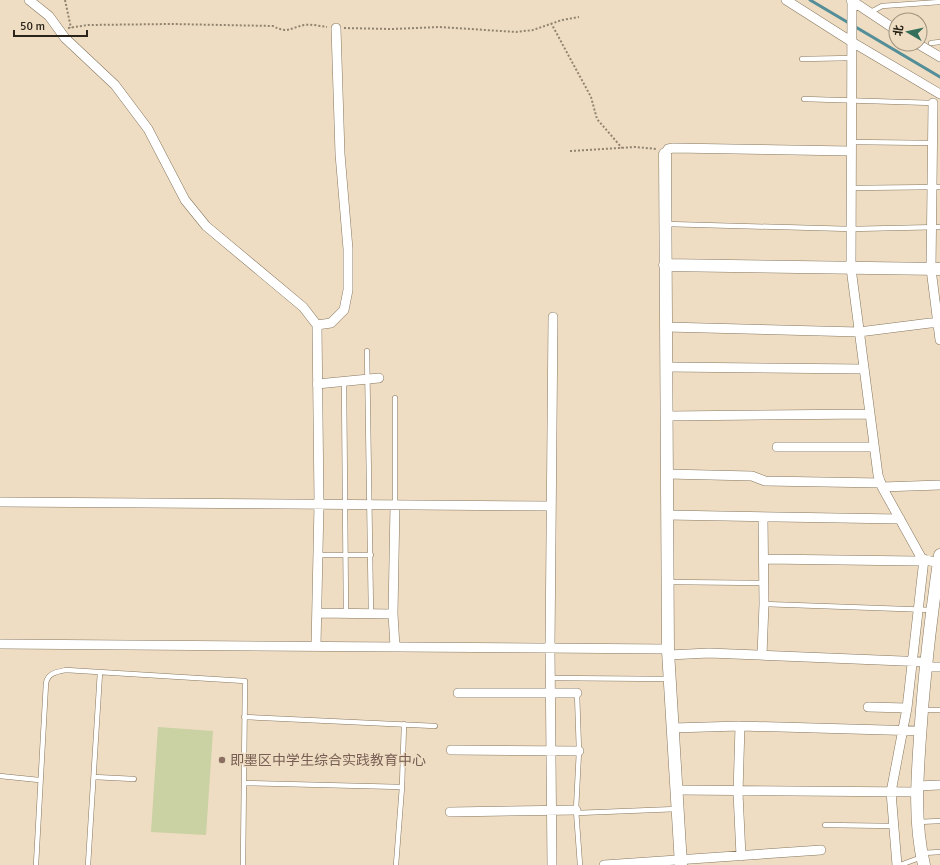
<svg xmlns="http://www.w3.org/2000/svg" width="940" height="865" font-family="Signika,'Noto Sans SC',sans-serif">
<rect width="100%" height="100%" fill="#eeddc2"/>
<path fill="#cad1a3" d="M158 727 213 731 206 835 151 832Z"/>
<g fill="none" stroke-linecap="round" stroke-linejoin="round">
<path stroke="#538e99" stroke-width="3" d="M810 0 940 77"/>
<defs>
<path id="lane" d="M869 13 882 6 940 2
M931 43 940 42
M802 59 852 58
M804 99 933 103
M851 142 933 143
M851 188 940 187
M667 224 851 229 940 227
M367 351 371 615
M344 381 346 614
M395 505V398
M318 555H371
M668 582 764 583
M764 604 932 610
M550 678 669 679
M577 693 579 751 576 810 580 865
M922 710H940
M244 717 435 726
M0 776 39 780
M94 777 134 779
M244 783 402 787
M577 813 677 809
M918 822 940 821
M825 825 894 826
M923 853 940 852
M36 865 46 683C48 673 56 672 66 670L245 681 243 865
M88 865 100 672
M396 865 402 787 404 724
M900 865 922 857"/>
<path id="street" d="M29 0 49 16 65 38 115 85 148 129 185 200 206 226 303 307 317 325 319 504 316 646
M786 0 852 42 940 94
M851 0 896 30
M852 0 851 268 878 475 882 487 922 559
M918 44 940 57
M933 103 931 269 940 340
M665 154 668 149 673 148 851 151
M317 325 331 323 344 310 348 290V249L340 154 336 28
M666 327 859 332 938 322
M666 367 864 369
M317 384 379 378
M667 416 870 414
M777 447H874
M667 474 752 476 765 481 881 483
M882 487 940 485
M0 502 551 506
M395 505 393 614 395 647
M667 515 900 519
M764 559 917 561 922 559 939 563
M317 613 393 614
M0 644 668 649
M669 655 709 653 927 662
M762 655 764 604 763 518
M926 667H940
M458 693H577
M868 707 907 708
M740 726 738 793 741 856
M673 728 740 726 921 731
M451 750 579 751
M917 786 940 785
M677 790 917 792
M450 812 576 810
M552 865 550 648 553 317
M604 865 821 850
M897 865 891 792 907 708 924 559"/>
<path id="secondary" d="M665 154 668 651 681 865
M665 265 940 269
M924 865C914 823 917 780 920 737 924 676 931 616 940 555"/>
</defs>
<use href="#lane" stroke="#86775f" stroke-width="5.5"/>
<use href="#street" stroke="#86775f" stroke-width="10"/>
<use href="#secondary" stroke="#86775f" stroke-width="13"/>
<path stroke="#908471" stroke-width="2" stroke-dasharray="2 2" stroke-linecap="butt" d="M65 0 71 28
M551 23 591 97 597 119 622 148
M68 28 88 25 172 24 273 26C288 34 290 28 304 25 311 24 320 26 327 27
M344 28 391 29 440 27 516 32 533 30 562 20 579 17
M570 151 635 147 657 149"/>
<use href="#lane" stroke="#fff" stroke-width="4.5"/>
<use href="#street" stroke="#fff" stroke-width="9"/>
<use href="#secondary" stroke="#fff" stroke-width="12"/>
</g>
<circle fill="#8d6e63" stroke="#eeddc2" stroke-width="1.5" cx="222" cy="760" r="4"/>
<g text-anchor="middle" stroke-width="3" stroke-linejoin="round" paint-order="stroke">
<g font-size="14" fill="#785e54" stroke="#eeddc2" text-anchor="start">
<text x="230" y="765">即墨区中学生综合实践教育中心</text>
</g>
</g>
<g transform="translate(908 32) rotate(279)"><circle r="19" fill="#eeddc2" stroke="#a0937f"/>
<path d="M0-3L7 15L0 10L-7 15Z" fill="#336f5b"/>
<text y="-6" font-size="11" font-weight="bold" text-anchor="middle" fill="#2a241a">北</text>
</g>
<path d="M14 30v6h73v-6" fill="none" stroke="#2a241a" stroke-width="2"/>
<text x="20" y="30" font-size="12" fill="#2a241a" stroke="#eeddc2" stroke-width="3" paint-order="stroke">50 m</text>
</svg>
